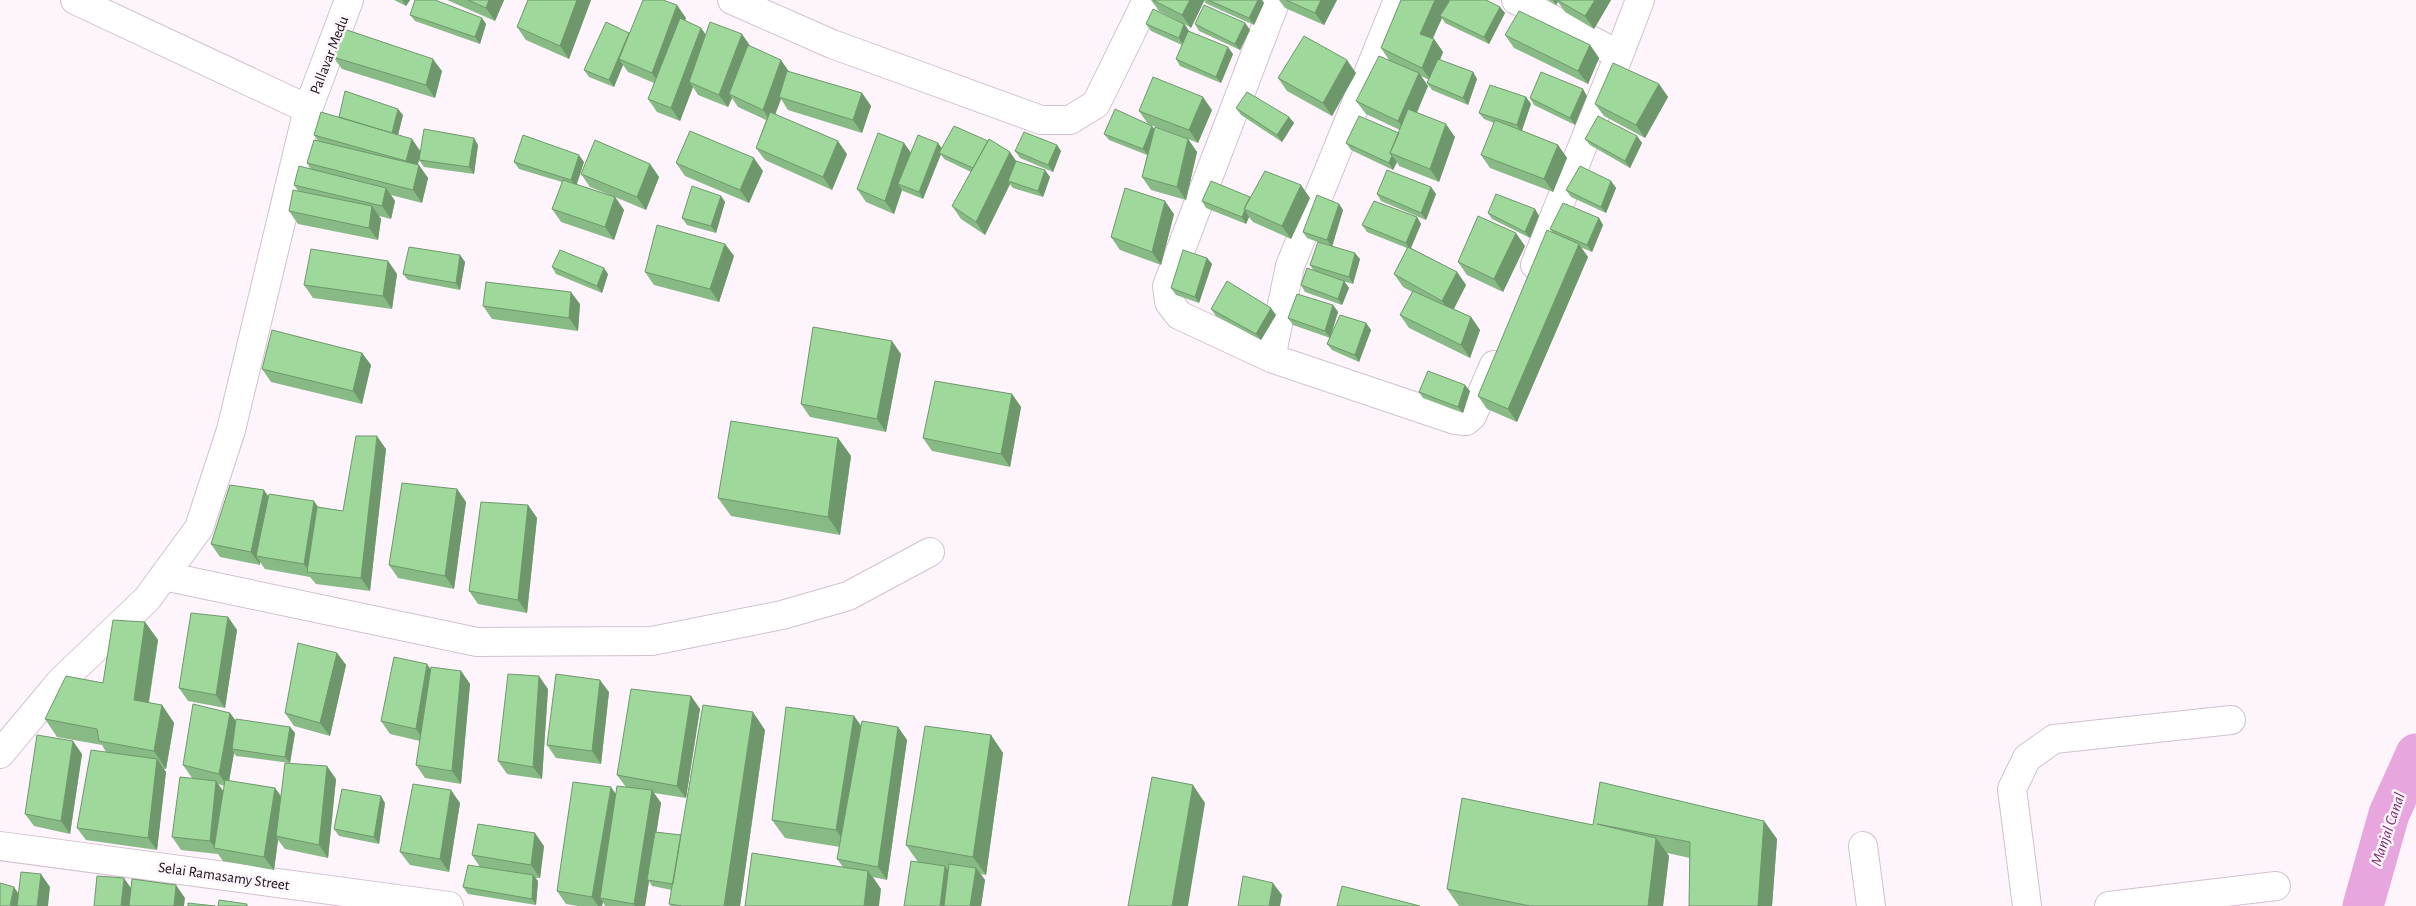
<svg xmlns="http://www.w3.org/2000/svg" width="2416" height="906" font-family="'Alegreya Sans',sans-serif">
<rect width="100%" height="100%" fill="#fef4fc"/>
<g fill="none" stroke-linecap="round" stroke-linejoin="round">
<path stroke="#e7a6dd" stroke-width="41" d="M2363 906 2389 814 2416 754"/>
<defs>
<path id="street" d="M75 0 308 109
M732 0 832 44 1041 120H1070L1096 104 1147 0
M1276 0 1167 286 1169 302 1179 315 1271 358 1455 420 1466 421 1472 416 1494 365
M1516 0 1619 55 1640 0
M1535 265 1619 55
M1271 358 1290 266 1398 0
M164 576 477 642 652 641 782 615 848 596 930 552
M0 846 449 906
M1863 846 1871 906
M2027 906 2012 789 2027 758 2054 739 2231 720
M2109 906 2276 886"/>
<path id="secondary" d="M0 754 61 681 147 599 199 528 231 430 308 109 349 0"/>
</defs>
<use href="#street" stroke="#d2c1cf" stroke-width="30"/>
<use href="#secondary" stroke="#d2c1cf" stroke-width="30"/>
<use href="#street" stroke="#fff" stroke-width="28"/>
<use href="#secondary" stroke="#fff" stroke-width="28"/>
</g>
<path fill="#88ba85" fill-rule="evenodd" d="M394 0H410L406 6Z
M447 0H504L495 21Z
M528 0H591L569 59 526 40 517 27Z
M1151 0H1262L1264 3 1254 25 1207 4 1204 1 1191 28 1185 24 1189 31 1233 54 1221 83 1180 66 1176 59 1182 45 1151 31 1146 24 1180 22 1159 11Z
M1279 0H1337L1324 25 1285 8Z
M1401 0 1500 7 1505 13 1489 44 1445 23 1442 18 1432 39H1434L1443 52 1440 60 1473 72 1477 79 1468 105 1432 90 1427 83 1429 80 1421 76 1428 86 1417 113 1455 137 1439 182 1399 166 1397 162 1393 170 1351 150 1346 143 1399 133 1400 130 1366 114 1356 101 1389 60 1381 48Z
M1548 0H1611L1594 29 1565 12 1558 2 1556 5Z
M410 15 482 18 486 24 480 44 415 21Z
M686 18 685 21 701 28 706 35 750 46 790 72 862 93 871 106 862 133 788 110 781 99 775 114 847 154 832 190 765 160 756 148 766 120 738 107 732 98 728 107 698 95 693 87 680 121 657 112 648 99 654 83 628 72 623 65 614 87 589 77 584 70 629 33 630 34Z
M1245 23 1250 30 1240 50 1199 31 1195 24Z
M1505 35 1590 45 1599 58 1588 84 1514 48Z
M333 57 442 71 435 98 342 69Z
M1356 73 1332 116 1287 91 1278 78Z
M1659 84 1668 97 1645 138 1604 116 1595 104Z
M1587 96 1575 125 1534 105 1530 98Z
M1526 97 1531 104 1522 131 1558 145 1567 158 1553 192 1490 168 1481 155 1494 123 1484 119 1479 113Z
M1236 108 1289 117 1294 123 1282 142 1241 115Z
M1212 110 1198 143 1188 139 1197 152 1186 200 1151 190 1142 177 1147 155 1109 140 1104 134 1152 126 1154 129 1188 139 1148 124 1139 111Z
M403 115 398 135 420 151 478 145 474 174 424 167 419 160 418 165 428 178 422 203 391 195 395 201 391 219 379 216 381 219 378 240 298 224 289 211 298 191 294 185 311 169 307 163 318 141 314 135 339 117Z
M1637 136 1642 143 1630 168 1590 145 1585 139Z
M904 143 911 153 938 143 942 149 1017 162 1050 177 1043 197 1013 188 1010 184 985 235 961 219 952 206 971 172 944 159 941 154 923 199 903 191 902 190 894 214 866 202 857 189Z
M1057 145 1061 151 1053 172 1020 158 1015 151Z
M514 162H584L576 184 615 197 590 187 581 174 650 164 659 177 646 210 615 197 624 210 614 240 561 222 552 209 562 182 519 169Z
M676 163 763 171 749 203 685 176Z
M1611 181 1616 188 1606 213 1571 197 1566 190Z
M1431 187 1436 194 1426 220 1381 201 1377 194Z
M721 196 725 202 716 233 687 225 682 218Z
M1250 197 1310 198 1291 239 1253 222 1249 217 1246 224 1206 208 1202 201Z
M1339 204 1343 210 1332 246 1360 259 1353 284 1339 280 1344 281 1349 288 1342 305 1305 292 1301 285 1314 271 1310 265 1323 244 1307 238 1303 232Z
M1535 209 1539 216 1530 238 1492 219 1488 213Z
M1174 214 1161 265 1120 250 1111 237Z
M1417 217 1421 224 1411 248 1457 272 1466 285 1454 309 1471 317 1480 330 1470 358 1409 328 1400 315 1412 292 1403 287 1394 274 1407 248 1367 232 1362 225Z
M1599 218 1603 225 1592 252 1580 247 1588 257 1517 422 1487 409 1478 396 1553 233 1550 229Z
M725 244 734 256 719 302 654 285 645 272Z
M1525 246 1503 292 1467 275 1458 262Z
M460 255 465 262 460 290 408 280 403 274Z
M1207 258 1212 264 1199 303 1176 295 1171 288Z
M388 261 397 274 392 309 313 298 304 285Z
M552 267 608 274 602 293 556 274Z
M580 304 578 331 492 319 483 306Z
M1333 305 1338 312 1331 335 1366 323 1371 330 1359 362 1332 350 1327 344 1330 338 1293 325 1288 318Z
M1211 309 1276 315 1261 340 1216 316Z
M362 353 371 365 362 404 271 382 262 369Z
M901 354 886 432 810 417 801 404Z
M1470 391 1463 413 1423 398 1419 392Z
M1012 394 1021 407 1010 467 932 451 923 438Z
M838 438 851 456 840 535 731 516 718 498Z
M386 449 370 591 316 584 310 577 265 569 260 562V565L220 557 211 544 268 497 318 507 343 511Z
M457 489 466 502 454 589 398 578 389 565Z
M528 505 537 518 527 613 478 604 469 591Z
M228 617 237 630 225 708 188 701 179 688Z
M145 622 158 640 149 703 162 705 174 723 166 769H164L166 772 157 850 86 840 77 828 106 752 102 745 57 737 45 719 103 683Z
M337 653 346 665 330 736 294 726 285 713Z
M430 669 461 671 470 684 461 784 425 778 416 765 420 741 390 734 381 721Z
M548 689 542 779 507 774 498 761Z
M609 692 601 764 556 758 547 745Z
M691 696 700 709 686 798 654 793 661 803 656 832 681 835 765 730 740 906H671L669 904 672 890 652 886 649 881 645 906H605L603 902 602 906H578L566 904 557 891 616 794 626 787 617 775Z
M230 713 236 721 290 727 295 733 290 763 236 756 234 753 229 781 275 788 281 796 336 779 328 858 285 849 278 840 274 870 223 861 218 854 181 850 172 837 195 779 192 778 183 765ZM218 784 225 786 224 792Z
M854 716 861 726 898 727 907 740 887 880 873 877 881 889 843 867 837 859 840 847 785 838 772 820Z
M991 735 1003 753 986 875 981 874 985 880 981 906H904L918 862 906 845Z
M82 754 70 834 34 826 25 814Z
M385 803 379 844 339 836 334 829Z
M460 803 449 872 410 865 400 852Z
M1764 821 1777 839 1772 906H1689L1690 858 1667 853 1669 856 1663 906H1459L1447 889 1593 825Z
M544 846 540 878H535L538 881 536 905 468 894 463 887 480 867 472 855Z"/>
<path fill="#6f976c" d="M402 0H410L406 6Z
M489 0H504L495 21 486 8Z
M577 0H591L569 59 560 46Z
M1190 0H1204V1L1191 28 1182 15Z
M1258 0H1262L1264 3 1254 25 1249 18Z
M1321 0H1337L1324 25 1315 13Z
M1435 0H1450L1440 16 1442 18 1429 47 1420 34Z
M1553 0H1556L1558 2 1556 5Z
M1595 0H1611L1594 29 1585 16Z
M677 5 686 18 661 86 652 73Z
M1500 7 1505 13 1489 44 1484 37Z
M482 18 486 24 480 44 475 37Z
M1245 23 1250 30 1240 50 1235 44Z
M1184 24 1189 31 1183 45 1179 38Z
M701 28 710 41 689 82 693 87 680 121 671 108Z
M629 33 634 40 619 59 623 65 614 87 609 80Z
M742 34 751 47 729 94 732 98 728 107 719 95Z
M1434 39 1443 52 1431 81 1422 68Z
M1590 45 1599 58 1588 84 1578 71Z
M1228 47 1233 54 1221 83 1216 77Z
M433 59 442 71 435 98 426 85Z
M781 60 790 73 779 97 781 99 772 123 763 110Z
M1347 60 1356 73 1332 116 1323 103Z
M1473 72 1477 79 1468 105 1463 98Z
M1419 73 1428 86 1407 134 1398 121Z
M1659 84 1668 97 1645 138 1636 125Z
M1583 89 1587 96 1575 125 1570 118Z
M862 93 871 106 862 133 853 120Z
M1203 97 1212 110 1198 143 1189 130Z
M1526 97 1531 104 1521 132 1517 125Z
M398 109 403 115 396 143 392 136Z
M1289 117 1294 123 1282 142 1277 135Z
M1446 124 1455 137 1439 182 1430 169Z
M1152 126 1156 132 1148 155 1143 149Z
M1637 136 1642 143 1630 168 1625 161Z
M474 138 478 145 474 174 469 167Z
M412 139 421 152 415 174 406 161Z
M1188 139 1197 152 1186 200 1177 187Z
M838 141 847 154 832 190 823 177Z
M904 143 913 156 898 184 902 190 894 214 885 201Z
M938 143 943 150 939 153 941 154 923 199 919 192Z
M1057 145 1061 151 1053 172 1048 165Z
M1558 145 1567 158 1553 192 1544 179Z
M1010 152 1019 165 1008 181 1010 184 985 235 976 222Z
M579 155 584 162 576 187 571 180Z
M1392 156 1397 162 1393 170 1389 163Z
M754 158 763 171 749 203 740 190Z
M650 164 659 177 646 210 637 197Z
M419 165 428 178 422 203 413 190Z
M1045 170 1050 177 1043 197 1038 191Z
M1611 181 1616 188 1606 213 1601 207Z
M1301 185 1310 198 1291 239 1282 226Z
M1431 187 1436 194 1426 220 1421 213Z
M386 188 395 201 391 219 382 206Z
M721 196 725 202 716 233 711 226Z
M615 197 624 210 614 240 605 227Z
M1165 201 1174 214 1161 265 1152 252Z
M1339 204 1343 210 1332 247 1327 240Z
M372 206 381 219 378 240 369 228Z
M1535 209 1539 216 1530 238 1525 232Z
M1245 210 1249 217 1246 224 1242 217Z
M1417 217 1421 224 1410 250 1406 243Z
M1599 218 1603 225 1592 252 1587 245Z
M1516 233 1525 246 1503 292 1494 279Z
M725 244 734 256 719 302 710 289Z
M1579 244 1588 257 1517 422 1508 409Z
M1355 253 1360 259 1353 284 1349 277Z
M460 255 465 262 460 290 456 283Z
M1207 258 1212 264 1199 303 1195 297Z
M388 261 397 274 392 309 383 296Z
M604 268 608 274 602 293 597 286Z
M1457 272 1466 285 1451 314 1442 301Z
M1344 281 1349 288 1342 305 1338 299Z
M571 292 580 304 578 331 569 318Z
M1333 305 1338 312 1330 338 1325 331Z
M1271 308 1276 315 1261 340 1256 334Z
M1471 317 1480 330 1470 358 1461 345Z
M1366 323 1371 330 1359 362 1355 355Z
M892 341 901 354 886 432 877 419Z
M362 353 371 365 362 404 353 391Z
M1465 385 1470 391 1463 413 1458 407Z
M1012 394 1021 407 1010 467 1001 454Z
M377 436 386 449 370 591 361 578Z
M838 438 851 456 840 535 828 517Z
M457 489 466 502 454 589 445 576Z
M264 490 273 503 256 556 260 562V565L251 552Z
M314 501 323 514 310 572 304 564Z
M528 505 537 518 527 613 518 600Z
M228 617 237 630 225 708 216 695Z
M145 622 158 640 146 718 134 700Z
M337 653 346 665 330 736 320 723Z
M427 664 436 677 425 742 416 729Z
M461 671 470 684 461 784 452 771Z
M539 676 548 689 542 779 533 767Z
M600 680 609 692 601 764 592 751Z
M691 696 700 709 686 798 677 786Z
M162 705 174 723 166 769 154 751Z
M753 712 765 730 740 906H724Z
M230 713 239 726 232 749 234 753 228 787 219 774Z
M854 716 867 734 848 848 836 830Z
M290 727 295 733 290 763 285 757Z
M898 727 907 740 887 880 878 867Z
M991 735 1003 753 986 875 973 857Z
M73 741 82 754 70 834 61 821Z
M157 759 166 772 157 850 148 838Z
M327 766 336 779 328 858 319 845Z
M216 781 225 794 216 849 210 841Z
M1193 785 1205 803 1188 906H1172Z
M611 787 620 800 600 898 603 902 602 906H598L592 897Z
M275 788 284 801 276 836 278 840 274 870 264 857Z
M451 790 460 803 449 872 440 859Z
M652 790 661 803 649 880H647L649 881 645 906H635L634 904Z
M381 796 385 803 379 844 374 837Z
M1764 821 1777 839 1772 906H1758Z
M535 833 544 846 540 878 531 865Z
M1656 838 1669 856 1663 906H1648Z
M945 866 954 879 951 906H940Z
M976 868 985 880 981 906H970Z
M868 871 881 889 879 906H864Z
M41 874 50 887 48 906H37Z
M533 875 538 881 536 905 532 899Z
M124 878 133 891 131 906H121Z
M1273 883 1282 895 1280 906H1269Z
M176 885 185 898 184 906H174Z
M14 887 23 900 22 906H10Z"/>
<path fill="#9ed89b" stroke="#6f976c" d="M415 0H435L482 18 475 37 410 15Z
M468 0H489L486 8Z
M528 0H577L560 46 517 27Z
M643 0H663L677 5 652 73 619 59Z
M1153 0H1190L1182 15Z
M1208 0H1258L1249 18Z
M1286 0H1321L1315 13Z
M1401 0H1435L1420 34 1434 39 1422 68 1381 48Z
M1450 0H1486L1500 7 1484 37 1440 16Z
M1557 0H1595L1585 16Z
M1204 5 1245 23 1235 44 1195 24Z
M1153 9 1184 24 1179 38 1146 24Z
M1519 11 1590 45 1578 71 1505 35Z
M680 18 701 28 671 108 648 99Z
M606 22 629 33 609 80 584 70Z
M710 22 742 34 719 95 689 82Z
M344 29 433 59 426 85 333 57Z
M1188 31 1228 47 1216 77 1176 59Z
M1304 36 1347 60 1323 103 1278 78Z
M748 45 781 60 763 110 729 94Z
M1379 56 1419 73 1398 121 1356 101Z
M1438 59 1473 72 1463 98 1427 83Z
M1613 63 1659 84 1636 125 1595 104Z
M787 71 862 93 853 120 779 97Z
M1541 72 1583 89 1570 118 1530 98Z
M1153 77 1203 97 1189 130 1139 111Z
M1490 85 1526 97 1517 125 1479 113Z
M345 91 398 109 392 133 339 117Z
M1247 92 1289 117 1277 135 1236 108Z
M1115 109 1152 126 1143 149 1104 134Z
M1408 109 1446 124 1430 169 1390 153Z
M321 112 412 139 406 161 314 135Z
M770 112 838 141 823 177 756 148Z
M1359 116 1399 133 1390 153 1392 156 1389 163 1346 143Z
M1598 116 1637 136 1625 161 1585 139Z
M1495 120 1558 145 1544 179 1481 155Z
M954 126 988 141 973 168 939 153Z
M1155 127 1188 139 1177 187 1142 177Z
M424 129 474 138 469 167 419 160Z
M690 131 754 158 740 190 676 163Z
M1024 132 1057 145 1048 165 1015 151Z
M878 133 904 143 885 201 857 189Z
M523 135 579 155 571 180 514 162Z
M918 135 938 143 919 192 898 184Z
M989 139 1010 152 976 222 952 206Z
M314 140 419 165 413 190 307 163Z
M595 140 650 164 637 197 581 174Z
M1016 161 1045 170 1038 191 1008 181Z
M299 166 386 188 382 206 294 185Z
M1580 166 1611 181 1601 207 1566 190Z
M1387 170 1431 187 1421 213 1377 194Z
M1265 171 1301 185 1282 226 1244 209Z
M563 180 615 197 605 227 552 209Z
M1211 181 1250 197 1244 209 1245 210 1242 217 1202 201Z
M692 186 721 196 711 226 682 218Z
M1125 188 1165 201 1152 252 1111 237Z
M293 190 372 206 369 228 289 211Z
M1496 194 1535 209 1525 232 1488 213Z
M1317 195 1339 204 1327 240 1303 232Z
M1374 201 1417 217 1406 243 1362 225Z
M1563 203 1599 218 1587 245 1550 229Z
M1478 216 1516 233 1494 279 1458 262Z
M657 225 725 244 710 289 645 272Z
M1547 230 1579 244 1508 409 1478 396Z
M1318 242 1355 253 1349 277 1310 265Z
M409 247 460 255 456 283 403 274Z
M1408 247 1457 272 1442 301 1394 274Z
M311 249 388 261 383 296 304 285Z
M560 250 604 268 597 286 552 267Z
M1183 250 1207 258 1195 297 1171 288Z
M1307 268 1344 281 1338 299 1301 285Z
M1227 281 1271 308 1256 334 1211 309Z
M486 282 571 292 569 318 483 306Z
M1413 291 1471 317 1461 345 1400 315Z
M1297 294 1333 305 1325 331 1288 318Z
M1340 315 1366 323 1355 355 1327 344Z
M813 327 892 341 877 419 801 404Z
M272 330 362 353 353 391 262 369Z
M1428 371 1465 385 1458 407 1419 392Z
M935 381 1012 394 1001 454 923 438Z
M731 421 838 438 828 517 718 498Z
M356 436H377L361 578 307 572 317 507 343 511Z
M402 483 457 489 445 576 389 565Z
M230 485 264 490 251 552 211 544Z
M269 494 314 501 304 564 256 556Z
M481 502 528 505 518 600 469 591Z
M191 613 228 617 216 695 179 688Z
M113 620 145 622 134 700 162 705 154 751 99 741 97 729 45 719 66 676 103 683Z
M298 643 337 653 320 723 285 713Z
M394 657 427 664 416 729 381 721Z
M431 667 461 671 452 771 416 765Z
M508 674 539 676 533 767 498 761Z
M556 674 600 680 592 751 547 745Z
M631 689 691 696 677 786 617 775Z
M193 704 230 713 219 774 183 765Z
M703 705 753 712 724 906H682L669 904Z
M786 707 854 716 836 830 772 820Z
M236 719 290 727 285 757 232 749Z
M862 721 898 727 878 867 837 859Z
M925 726 991 735 973 857 906 845Z
M37 735 73 741 61 821 25 814Z
M91 750 157 759 148 838 77 828Z
M285 763 327 766 319 845 276 836Z
M180 777 216 781 210 841 172 837Z
M1152 777 1193 785 1172 906H1128Z
M225 780 275 788 264 857 214 848Z
M573 782 611 787 592 897 557 891Z
M1600 782 1764 821 1758 906H1689L1690 842 1597 824 1656 838 1648 906H1530L1447 889 1462 798 1593 825Z
M413 784 451 790 440 859 400 852Z
M617 786 652 790 634 904 600 898Z
M342 789 381 796 374 837 334 829Z
M478 824 535 833 531 865 472 855Z
M655 832 681 835 673 884 647 880Z
M752 853 868 871 864 906H745Z
M911 861 945 866 940 906H904Z
M949 864 976 868 970 906H944Z
M468 865 533 875 532 899 463 887Z
M21 872 41 874 37 906H17Z
M97 876 124 878 121 906H94Z
M1243 876 1273 883 1269 906H1238Z
M132 879 176 885 174 906H129Z
M0 883 14 887 10 906H0Z
M1342 886 1420 906H1337Z
M219 900 247 904V906H218Z
M188 903 215 906H188Z"/>
<g text-anchor="middle" stroke-width="5" stroke-linejoin="round" paint-order="stroke">
<g font-size="15" fill="#161115" stroke="#fef4fc">
<text transform="translate(329 55) rotate(-69)" y="5">Pallavar Medu</text>
<text transform="translate(224 876) rotate(8)" y="5">Selai Ramasamy Street</text>
</g>
<g font-size="16" font-style="italic" fill="#772d6f" stroke="#fef4fc">
<text transform="translate(2387 829) rotate(-71)" y="6">Manjal Canal</text>
</g>
</g>
</svg>
